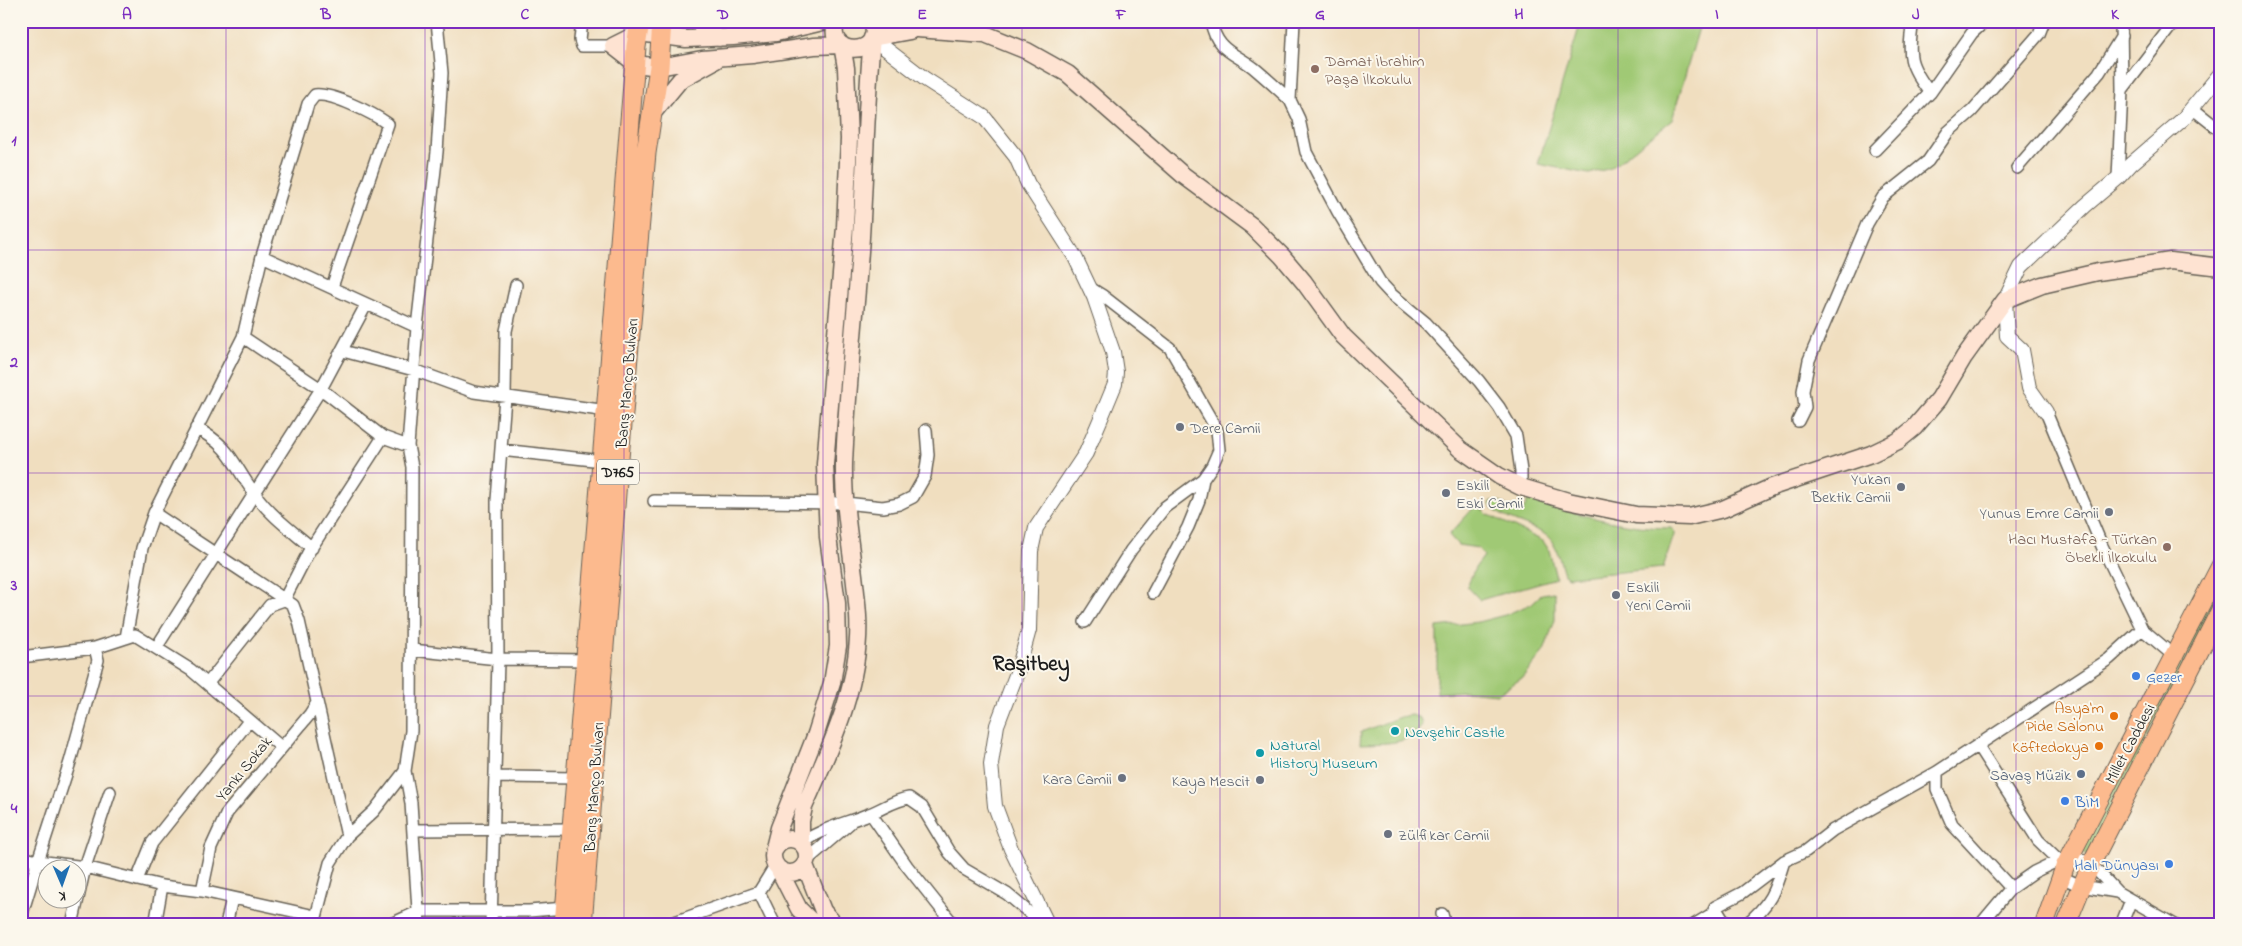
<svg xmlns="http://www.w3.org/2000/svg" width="2242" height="946" font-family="'Indie Flower',sans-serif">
<rect width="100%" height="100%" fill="#fbf7ec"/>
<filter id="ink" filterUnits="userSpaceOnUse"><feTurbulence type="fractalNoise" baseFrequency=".02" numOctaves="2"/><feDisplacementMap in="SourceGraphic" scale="10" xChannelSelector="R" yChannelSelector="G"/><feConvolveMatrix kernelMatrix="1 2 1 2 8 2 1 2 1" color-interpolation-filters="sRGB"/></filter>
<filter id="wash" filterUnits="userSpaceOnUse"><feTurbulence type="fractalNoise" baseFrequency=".0096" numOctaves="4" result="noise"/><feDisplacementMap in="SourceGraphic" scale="20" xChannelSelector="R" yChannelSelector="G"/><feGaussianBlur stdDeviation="1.12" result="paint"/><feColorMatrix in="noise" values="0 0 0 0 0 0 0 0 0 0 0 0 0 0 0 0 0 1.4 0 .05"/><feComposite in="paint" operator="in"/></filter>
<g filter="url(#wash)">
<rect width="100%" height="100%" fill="#f0debf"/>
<path fill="#a0c974" stroke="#5e7248" d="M1581 21H1701L1672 120 1611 168 1589 174 1538 164Z
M1529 498C1574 514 1623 528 1671 528L1674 531V535L1663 568 1568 577 1564 574C1560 562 1557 544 1547 536 1534 525 1496 519 1490 504L1492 501H1497L1522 513Z
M1477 504 1487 514 1543 541 1549 550 1556 578 1480 600 1467 586 1475 568 1484 556 1478 548 1458 545 1449 535Z
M2221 574V592L2088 855 2079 851Z
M1553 592 1555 593V620L1544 651 1522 678 1498 694 1465 691 1437 693V627L1478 622 1505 615 1531 604 1542 594Z
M1412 715 1420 718 1422 725C1411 746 1381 743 1360 744L1361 732 1400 717Z"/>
</g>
<g filter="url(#ink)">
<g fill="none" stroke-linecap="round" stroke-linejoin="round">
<defs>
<path id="minor" d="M582 21 580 40 582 46H613
M1211 21C1216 51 1235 53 1254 68 1266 78 1278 89 1290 100
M1294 21 1290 100 1299 119 1306 152 1338 212 1380 282 1392 295 1426 323 1479 381 1499 407 1516 436 1521 471V487
M1913 21C1907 56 1909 65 1930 93
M2122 90 2175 21
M2192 108 2221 131
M1875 150 1930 93 1972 33 1985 21
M2017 168 2099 73 2122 36
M2118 178 2122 90 2121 21
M262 256 417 327
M1090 288 1103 296 1170 348 1217 430 1219 450 1212 466 1203 479 1199 500 1188 527 1153 593
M243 337 321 389 383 437 408 446
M343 351 414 370 474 392 607 411
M2046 412 2102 546 2142 629 2174 656
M1798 421 1805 407 1803 391 1809 360 1867 224 1883 197 1928 161 1948 132 1972 111 2039 34 2044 21
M196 428C233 448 232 464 255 494 270 515 292 531 312 548
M501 450 603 461
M654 501 845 503 883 507 899 504 913 497 925 476 928 455 926 430
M154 513 293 605 299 621 347 836
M1085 622 1131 550 1165 507 1203 479
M126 638 142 548 154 513 243 337 262 256 308 104 315 95C332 93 373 113 388 124L332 287
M156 648 321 389 366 305
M412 650 498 659 587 660
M21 657 95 648 135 635 191 670 281 747
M208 683 270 605 284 600 308 553 383 437
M1978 746 2038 840 2065 866
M405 771 411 803 419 925
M1937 772V789L1952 824 2011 888
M495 777 577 778
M871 814 907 866 954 925
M413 830 573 829
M801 843C825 827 844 824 869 814 883 809 894 800 909 798L922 807 949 852 964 869 1007 894 1044 925
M2071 855 2091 864 2117 892 2175 925
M21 857 38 861 70 762 98 660 95 648
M807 860 850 823
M2061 877 2081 886 2117 892
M137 880 152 843 249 721
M202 891 211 848 227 813 310 714 317 703
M759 892 775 925
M1715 907 1726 925
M1442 914 1445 925
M21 917 38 861 85 867 162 886 202 891 315 916
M72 925 85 867 110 792
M155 925 162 886
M226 925 232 898
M314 925 330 863 347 836 374 811 405 771 411 731 412 467 408 446 417 327 437 152 442 73 437 21
M389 925 420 911H529L565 908
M491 925 498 659 497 500 505 397 506 331 516 285
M666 925 759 892 775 866
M1694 925 1712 914 1715 907 1742 893 1784 861 1806 851 1833 830 1937 772 2109 659 2142 629
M1745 925C1770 905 1775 891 1784 861
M1980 925 2011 888 2034 872 2059 860
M2121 925 2131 900"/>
<path id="tertiary" d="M872 38 925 79 984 117 1016 157 1028 184 1075 257 1094 297 1113 352 1116 372 1115 384 1101 418 1086 453 1036 528 1031 551 1029 630 1018 670 997 725 991 764 995 806 1011 849 1048 925
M2046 412 2029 388 2022 350 2007 336 2005 300 2021 267 2085 206 2118 178 2131 164 2183 119 2221 73"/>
<path id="secondary" d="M696 21 719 38
M837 21C822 57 885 59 872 21
M883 21 917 29 985 34 1027 51 1068 74 1183 175 1252 226 1282 256 1304 282 1343 336 1460 449 1499 476 1521 487 1568 501 1636 515 1689 517 1723 509 1772 487 1871 454 1898 441 1914 428 1939 399 1964 357 2005 300 2042 285 2098 272 2171 261 2221 267
M652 114 680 80 716 60
M773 856a17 17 0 1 1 34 0a17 17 0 1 1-34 0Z
M801 843V821L804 807C830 748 862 683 858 616 855 565 843 516 844 464 847 389 856 313 861 237 865 171 866 104 872 38L910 31
M774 848 779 828 816 734 832 683 838 646 837 603 828 537 825 464 845 227 849 139 846 68 842 45 814 46 752 55 702 59 659 67 636 64 613 46 639 33 686 39 733 37 776 33 827 21
M805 865 823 911 835 925
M779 870 799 909 815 925"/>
<path id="primary" d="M2044 925 2065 866 2221 565
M2066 925 2091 864 2221 609"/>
<path id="trunk" d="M564 925 636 47 640 21
M582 925 617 481 646 153 659 67 662 21"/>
</defs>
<use href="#minor" stroke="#666055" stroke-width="14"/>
<use href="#tertiary" stroke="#666055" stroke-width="16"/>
<use href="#secondary" stroke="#666055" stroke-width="19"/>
<use href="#primary" stroke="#666055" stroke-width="20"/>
<use href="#trunk" stroke="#666055" stroke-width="21"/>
<use href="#minor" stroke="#fff" stroke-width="11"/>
<use href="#tertiary" stroke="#fff" stroke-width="14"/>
<use href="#secondary" stroke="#fee3d2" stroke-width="16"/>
<use href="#primary" stroke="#fcba8e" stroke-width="18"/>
<use href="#trunk" stroke="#fcba8e" stroke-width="19"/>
</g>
</g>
<path fill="none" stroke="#7b2cbf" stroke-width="1" stroke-opacity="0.55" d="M226 21V925M425 21V925M624 21V925M823 21V925M1022 21V925M1220 21V925M1419 21V925M1618 21V925M1817 21V925M2016 21V925M21 250H2221M21 473H2221M21 696H2221"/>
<g fill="#8d6e63" stroke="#fbf7ec" stroke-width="2">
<circle cx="1315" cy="69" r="5"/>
<circle cx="2167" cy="547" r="5"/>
</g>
<g fill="#6b7280" stroke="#fbf7ec" stroke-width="2">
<circle cx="1180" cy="427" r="5"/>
<circle cx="1901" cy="487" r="5"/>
<circle cx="1446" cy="493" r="5"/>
<circle cx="2109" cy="512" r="5"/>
<circle cx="1616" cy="595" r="5"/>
<circle cx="1122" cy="778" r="5"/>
<circle cx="1260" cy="780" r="5"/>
<circle cx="1388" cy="834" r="5"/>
</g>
<g fill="#3f7fe0" stroke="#fbf7ec" stroke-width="2">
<circle cx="2136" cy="676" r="5"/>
<circle cx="2065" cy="801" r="5"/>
<circle cx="2169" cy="864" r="5"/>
</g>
<g fill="#e8710a" stroke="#fbf7ec" stroke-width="2">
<circle cx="2114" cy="716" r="5"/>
<circle cx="2099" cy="746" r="5"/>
</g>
<g fill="#0f9aa8" stroke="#fbf7ec" stroke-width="2">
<circle cx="1395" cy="731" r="5"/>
<circle cx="1260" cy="753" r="5"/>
</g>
<circle fill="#5c6f8a" stroke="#fbf7ec" stroke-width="2" cx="2081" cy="774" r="5"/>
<g text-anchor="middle" stroke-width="4" stroke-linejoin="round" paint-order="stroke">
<rect fill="#fbf7ec" stroke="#5f5e5a" stroke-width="1" x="597" y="459.5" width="42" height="25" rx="4"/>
<g font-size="15" font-weight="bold" fill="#1c1c1c">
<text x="618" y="477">D765</text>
</g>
<g font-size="16" fill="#785e54" stroke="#fbf7ec" text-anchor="start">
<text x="1325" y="66">Damat İbrahim<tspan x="1325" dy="18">Paşa İlkokulu</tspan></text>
<text x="2157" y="544" text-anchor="end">Hacı Mustafa - Türkan<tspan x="2157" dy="18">Öbekli İlkokulu</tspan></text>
</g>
<g font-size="16" fill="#1c1c1c" stroke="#fbf7ec">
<text transform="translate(626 383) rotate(-85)" y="6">Barış Manço Bulvarı</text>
<text transform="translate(2129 743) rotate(-62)" y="6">Millet Caddesi</text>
<text transform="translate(243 768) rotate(-51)" y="6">Yankı Sokak</text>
<text transform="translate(593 787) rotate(-86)" y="6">Barış Manço Bulvarı</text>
</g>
<g font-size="16" fill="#5b616d" stroke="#fbf7ec" text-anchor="start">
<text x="1190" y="433">Dere Camii</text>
<text x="1891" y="484" text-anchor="end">Yukarı<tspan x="1891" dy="18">Bektik Camii</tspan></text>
<text x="1456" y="490">Eskili<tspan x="1456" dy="18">Eski Camii</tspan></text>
<text x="2099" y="518" text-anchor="end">Yunus Emre Camii</text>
<text x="1626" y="592">Eskili<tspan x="1626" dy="18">Yeni Camii</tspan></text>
<text x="1112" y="784" text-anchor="end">Kara Camii</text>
<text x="1250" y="786" text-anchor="end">Kaya Mescit</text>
<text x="1398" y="840">Zülfikar Camii</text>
</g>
<g font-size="16" fill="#366cbe" stroke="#fbf7ec" text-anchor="start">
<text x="2146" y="682">Gezer</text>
<text x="2075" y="807">BİM</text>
<text x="2159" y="870" text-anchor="end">Halı Dünyası</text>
</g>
<g font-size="16" fill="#c56008" stroke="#fbf7ec" text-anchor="end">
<text x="2104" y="713">Asya'm<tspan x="2104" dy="18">Pide Salonu</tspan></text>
<text x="2089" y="752">Köftedokya</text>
</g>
<g font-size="16" fill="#0d838f" stroke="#fbf7ec" text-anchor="start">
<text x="1405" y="737">Nevşehir Castle</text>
<text x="1270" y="750">Natural<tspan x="1270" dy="18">History Museum</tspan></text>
</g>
<g font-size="16" fill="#4e5e75" stroke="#fbf7ec" text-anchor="end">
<text x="2071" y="780">Savaş Müzik</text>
</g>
<g font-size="21" font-weight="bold" fill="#1c1c1c" stroke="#fbf7ec">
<text x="1031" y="670">Raşitbey</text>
</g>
</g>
<rect width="2242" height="946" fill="none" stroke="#fbf7ec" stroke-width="55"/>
<g transform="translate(62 884) rotate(178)"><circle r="24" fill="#fbf7ec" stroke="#a29f99"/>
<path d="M0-4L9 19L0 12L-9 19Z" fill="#1f6fb2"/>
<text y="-8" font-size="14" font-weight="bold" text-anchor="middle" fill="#1c1c1c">K</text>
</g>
<rect x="28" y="28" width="2186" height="890" fill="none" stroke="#7b2cbf" stroke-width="2"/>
<g font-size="16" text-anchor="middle" font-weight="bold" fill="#7b2cbf">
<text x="127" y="19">A</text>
<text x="326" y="19">B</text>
<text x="525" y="19">C</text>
<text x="723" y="19">D</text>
<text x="922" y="19">E</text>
<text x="1121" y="19">F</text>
<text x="1320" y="19">G</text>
<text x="1519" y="19">H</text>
<text x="1717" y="19">I</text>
<text x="1916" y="19">J</text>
<text x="2115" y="19">K</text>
<text x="14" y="145">1</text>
<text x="14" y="367">2</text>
<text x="14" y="590">3</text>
<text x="14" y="813">4</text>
</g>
</svg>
